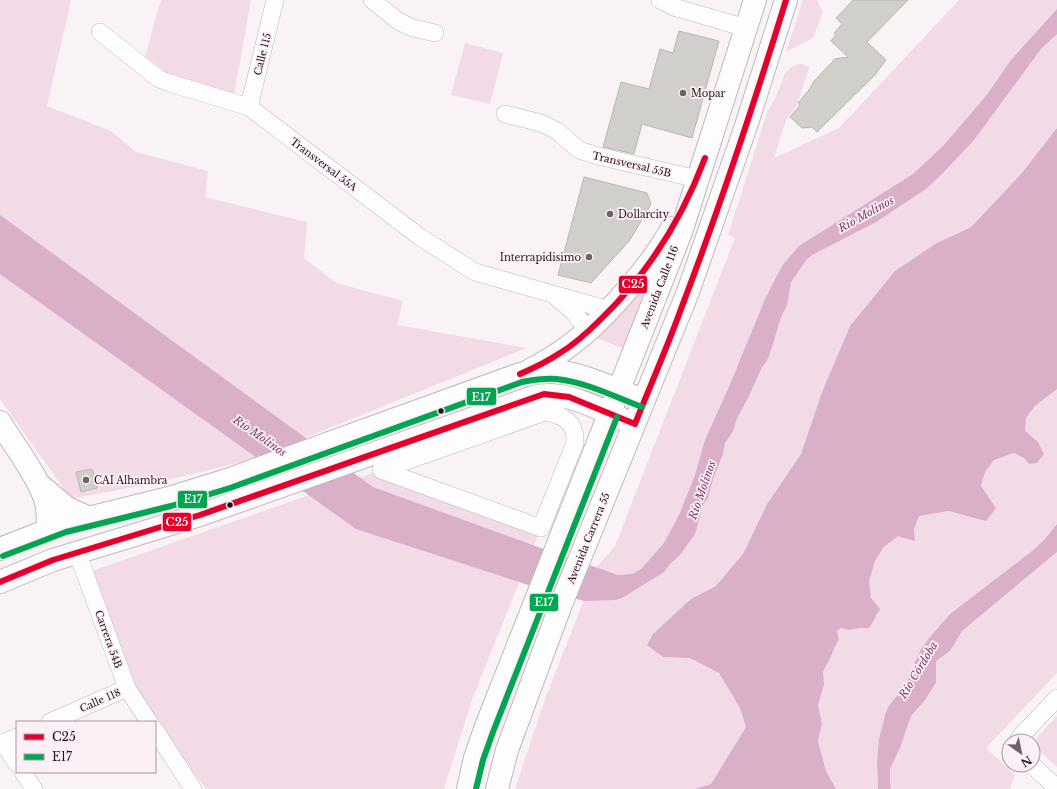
<svg xmlns="http://www.w3.org/2000/svg" width="1057" height="789" font-family="'Libre Baskerville',serif">
<rect width="100%" height="100%" fill="#f9f3f6"/>
<path fill="#f2dae7" d="M0 0H71L47 106 111 131 136 152 208 171 205 197 307 222 304 258 336 283 403 301 397 325 527 348 250 460 155 483 71 499 0 399Z
M161 0H251L234 95 169 74 145 56Z
M803 0H817L823 12 813 38 786 52Z
M959 0H1057V128L1021 174 971 227 935 244 895 271 850 326 822 392 801 454 767 504 743 554 716 587 691 599 647 644 663 657 690 658 719 673 740 708 746 727 711 784 695 789H515L547 694 597 567 615 546 735 238 728 235 768 110 775 99 785 73C788 69 798 62 803 64 805 65 807 67 809 68L797 105 786 120 774 158 839 128Z
M465 43 503 53 490 104 451 95Z
M657 273 627 350 597 338Z
M1057 389V524L1043 541 1032 551 950 614 929 638 921 649 910 673 907 683 888 707 885 715 879 739 877 762 878 789H836L826 771 818 741 822 724 818 705 824 685 823 671C830 661 833 650 839 639L837 631 841 628 849 630 859 628H869L871 598 869 581 875 561 884 547 898 536 914 529 919 516 949 511 962 513 996 508 981 486 985 472 994 460 1014 453 1024 458 1029 464 1038 442 1025 431 1026 418 1035 406Z
M381 470 541 528 473 697 444 789H207L159 733 130 679 89 572Z
M1057 552V673L986 748 1015 775 1010 789H891L890 783V769L900 748 911 716 925 700 936 684V661L950 651 962 631Z
M1057 716V767C1028 740 1030 744 1057 716Z"/>
<path fill="#d9b0c8" d="M1057 9V34L1041 49 974 140 941 175 926 189 876 222 812 255 807 259 791 282 787 305 781 317 773 344 767 361 762 367 748 398 737 418 733 431 725 443 723 454 713 479 708 498 703 505 695 534 680 555 670 564 664 572 622 598 615 600 584 601 525 584 356 529 0 274V215L373 487 538 547 618 575 633 574 641 569 664 543 679 515 695 475 705 440 729 387 766 297 782 266 799 246 913 174 943 146 986 96 1011 60Z
M1057 128V389L1035 406 1026 418 1025 431 1038 442 1044 454 1037 463 1029 464 1024 458 1014 453 994 460 985 472 981 486 996 508 986 521 949 511 919 516 914 529 915 541 898 536 884 547 875 561 869 581 871 598 880 609 869 628H859L849 630 841 628 837 631 839 639C833 650 830 661 823 671L824 685 818 705 822 724 818 741 826 771 836 789H695L711 784 746 727 740 708 719 673 690 658 663 657 647 645 653 634 691 599 716 586 743 554 767 504 801 454 822 392 850 326 895 271 935 244 971 227 1021 174Z
M1057 524V552L962 631 950 651 936 661V683L925 700 911 716 900 748 890 769V783L891 789H878L877 762 879 739 885 715 888 707 907 683 910 673 921 649 929 638 950 614 1032 551 1043 541Z"/>
<path fill="#d1cfcb" stroke="#bab7b3" d="M853 0H908L867 42 886 60 875 75 817 132 812 127 802 128 790 117 800 105 798 103 809 90 814 81 835 59 848 57 831 41 835 36V32L842 24 836 18Z
M679 31 719 41 692 138 642 124 634 154 603 147 621 82 649 89 660 49 673 53Z
M584 177 647 193 651 204 630 240 591 283 558 275Z
M92 469 97 488 81 492 76 472Z"/>
<g fill="none" stroke-linecap="round" stroke-linejoin="round">
<defs>
<path id="street" d="M372 0 398 21 413 28 435 33
M660 0 674 7 746 28
M100 32 159 79 170 83 249 107 420 237 475 272 609 310
M249 107 275 0
M505 114 541 123 557 131 579 150 598 156 698 179
M558 299C571 308 581 318 587 333
M545 412C563 415 576 421 575 443L541 528 381 470Z
M77 552 127 688 149 722
M50 722 127 688
M155 730 193 789
M1018 741 1021 736 1057 698
M3 743 17 764
M0 744 17 737
M1032 765 1057 788
M23 772 34 789"/>
<path id="secondary" d="M0 422C13 444 44 484 47 508 48 515 48 522 47 530
M40 485 67 508 87 517"/>
<path id="primary" d="M530 370C569 351 599 323 627 290 644 271 660 250 672 228
M0 549 64 524 169 498 227 480 520 374C529 373 538 371 547 371 575 370 607 386 633 396
M0 582 53 560 200 515 533 397C564 389 594 407 622 419
M468 789 475 758 485 729 681 232 755 0
M497 789 507 750 560 607 688 292 746 126 786 0"/>
</defs>
<use href="#street" stroke="#bfb8bc" stroke-width="18"/>
<use href="#secondary" stroke="#bfb8bc" stroke-width="24"/>
<use href="#primary" stroke="#bfb8bc" stroke-width="24"/>
<use href="#street" stroke="#fefdfe" stroke-width="17"/>
<use href="#secondary" stroke="#fefdfe" stroke-width="22"/>
<use href="#primary" stroke="#fefdfe" stroke-width="22"/>
<defs>
<path id="bus-1" d="M520 374C534 368 548 361 560 353 575 344 588 332 600 320 647 275 682 219 705 158
M0 582 53 560 200 515 544 394 569 397 635 424C650 386 667 348 681 309 720 207 754 104 786 0"/>
<path id="bus-2" d="M3 556 66 532 171 506 230 488 522 382C533 380 544 378 556 379 586 382 615 397 642 407
M476 789 483 760 493 732 617 417"/>
</defs>
<use href="#bus-1" stroke="#fcf0f6" stroke-width="9"/>
<use href="#bus-2" stroke="#fcf0f6" stroke-width="9"/>
<use href="#bus-1" stroke="#e4002b" stroke-width="6"/>
<use href="#bus-2" stroke="#00a651" stroke-width="6"/>
</g>
<g fill="#6b6367" stroke="#fcf0f6" stroke-width="1.5">
<circle cx="683" cy="93" r="4"/>
<circle cx="610" cy="214" r="4"/>
<circle cx="589" cy="257" r="4"/>
<circle cx="86" cy="480" r="4"/>
</g>
<g fill="#1f151a" stroke="#fcf0f6" stroke-width="1.5">
<circle cx="441" cy="411" r="3.5"/>
<circle cx="230" cy="505" r="3.5"/>
</g>
<g text-anchor="middle" stroke-width="3.5" stroke-linejoin="round" paint-order="stroke">
<g font-size="10" fill="#1f151a" stroke="#fcf0f6">
<text transform="translate(262 54) rotate(-76)" y="4">Calle 115</text>
<text transform="translate(324 164) rotate(37)" y="4">Transversal 55A</text>
<text transform="translate(632 164) rotate(13)" y="4">Transversal 55B</text>
<text transform="translate(659 287) rotate(-69)" y="4">Avenida Calle 116</text>
<text transform="translate(588 538) rotate(-68)" y="4">Avenida Carrera 55</text>
<text transform="translate(109 639) rotate(70)" y="4">Carrera 54B</text>
<text transform="translate(100 700) rotate(-24)" y="4">Calle 118</text>
</g>
<g font-size="10" fill="#1f151a" stroke="#fcf0f6" text-anchor="start">
<text x="691" y="97">Mopar</text>
<text x="618" y="218">Dollarcity</text>
<text x="581" y="261" text-anchor="end">Interrapidisimo</text>
<text x="94" y="484">CAI Alhambra</text>
</g>
<g font-size="11" font-style="italic" fill="#803c67" stroke="#fcf0f6">
<text transform="translate(866 214) rotate(-29)" y="4">Río Molinos</text>
<text transform="translate(260 436) rotate(35)" y="4">Río Molinos</text>
<text transform="translate(702 490) rotate(-71)" y="4">Río Molinos</text>
<text transform="translate(918 670) rotate(-59)" y="4">Río Córdoba</text>
</g>
</g>
<g stroke="#fcf0f6" stroke-width="1.5">
<rect x="618" y="275" width="30" height="19" rx="4" fill="#e4002b"/>
<rect x="466" y="387" width="31" height="19" rx="4" fill="#00a651"/>
<rect x="177" y="490" width="31" height="19" rx="4" fill="#00a651"/>
<rect x="162" y="512" width="30" height="20" rx="4" fill="#e4002b"/>
<rect x="529" y="593" width="30" height="19" rx="4" fill="#00a651"/>
</g>
<g font-size="11" text-anchor="middle" font-weight="bold" fill="#fff">
<text x="633" y="288">C25</text>
<text x="481" y="401">E17</text>
<text x="193" y="503">E17</text>
<text x="177" y="526">C25</text>
<text x="544" y="606">E17</text>
</g>
<rect x="16" y="721" width="140" height="52" fill="#fcf0f6" stroke="#a4989e"/>
<rect x="24" y="734" width="20" height="6" fill="#e4002b" stroke="#a4989e"/>
<text x="52" y="741" font-size="12" fill="#1f151a">C25</text>
<rect x="24" y="754" width="20" height="6" fill="#00a651" stroke="#a4989e"/>
<text x="52" y="761" font-size="12" fill="#1f151a">E17</text>
<g transform="translate(1021 753) rotate(147)"><circle r="19" fill="#fcf0f6" stroke="#a4989e"/>
<path d="M0-3L7 15L0 10L-7 15Z" fill="#6b6367"/>
<text y="-6" font-size="11" font-weight="bold" text-anchor="middle" fill="#1f151a">N</text>
</g>
</svg>
